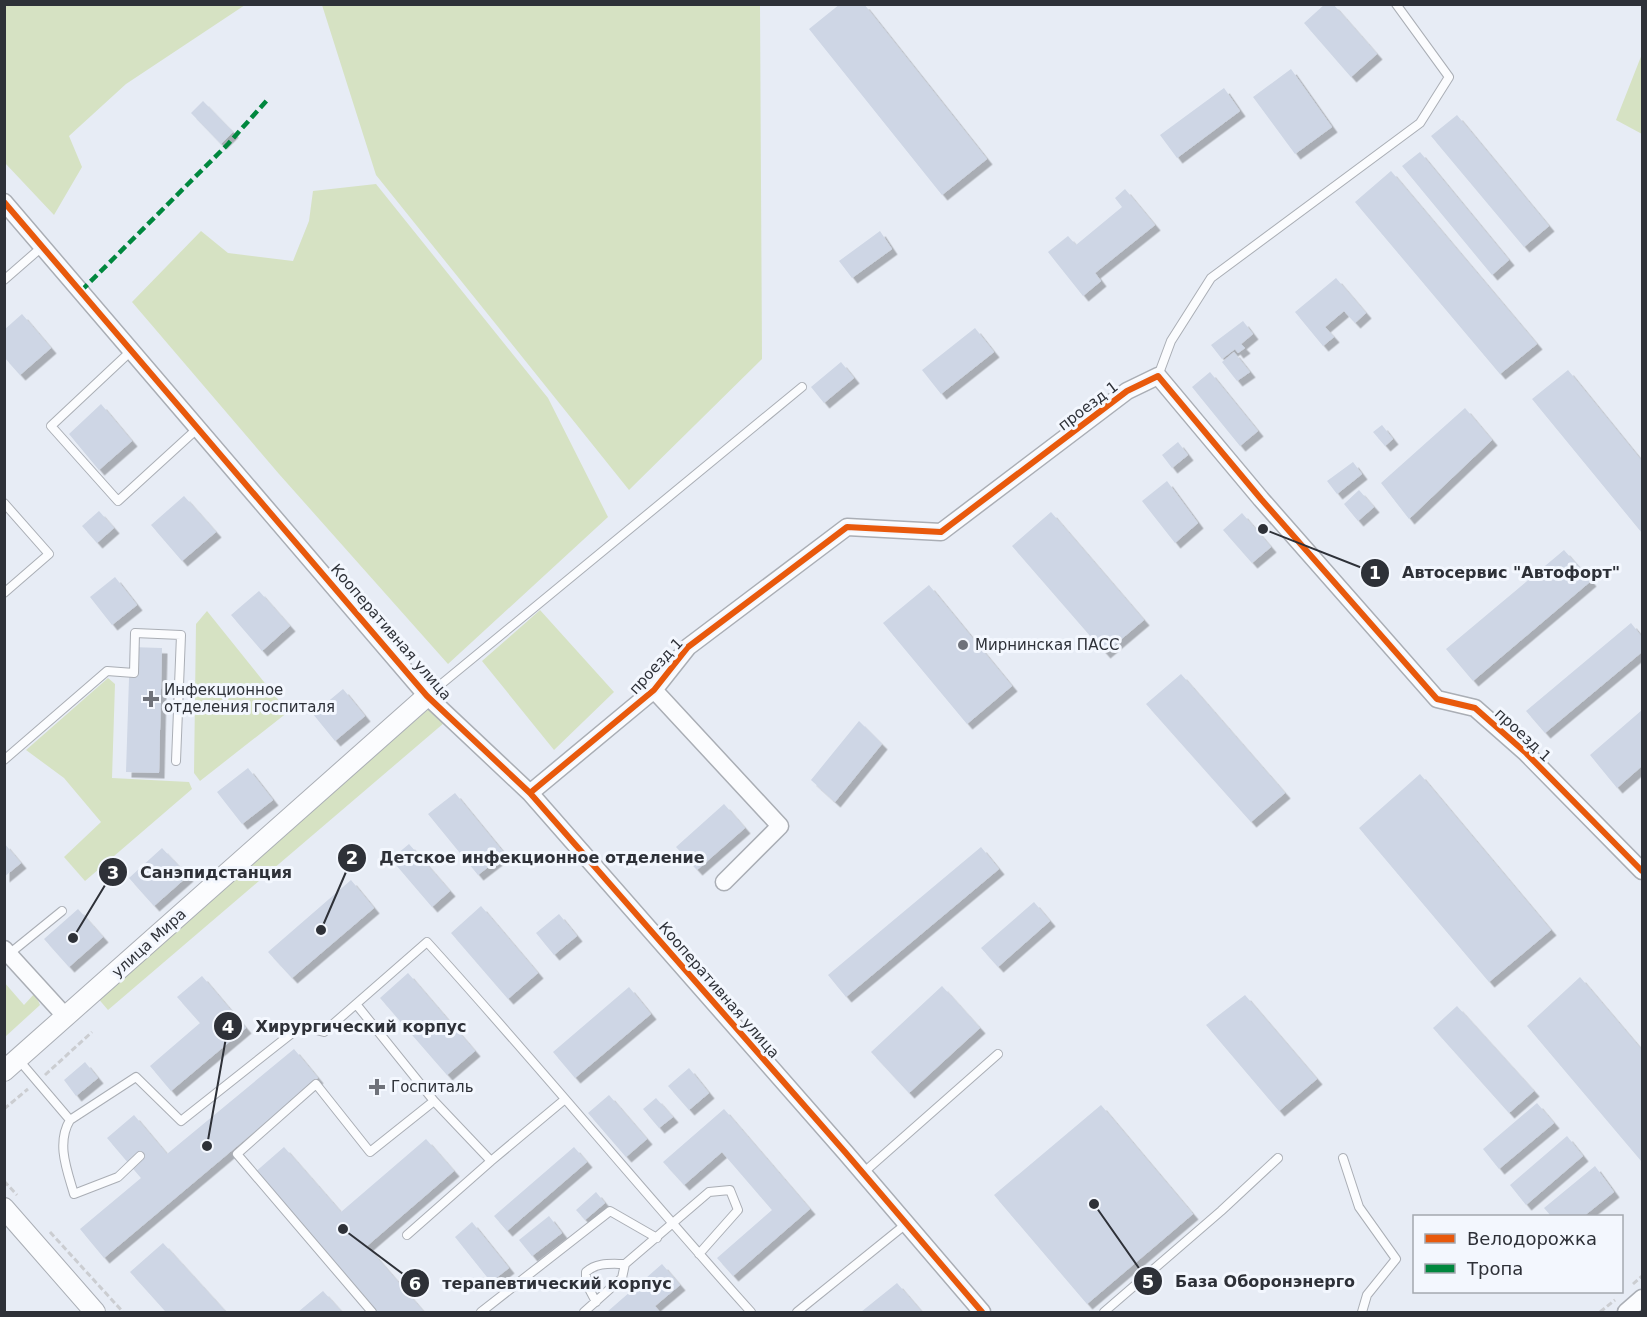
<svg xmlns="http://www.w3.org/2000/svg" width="1647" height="1317" font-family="'DejaVu Sans',sans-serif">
<defs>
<filter id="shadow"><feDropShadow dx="5.5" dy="5.5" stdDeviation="0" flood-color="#0004"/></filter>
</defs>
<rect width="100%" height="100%" fill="#e7ecf5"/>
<path fill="#d6e2c3" d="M5 4H245V5L126 84 69 136 82 167 54 215 5 163Z
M322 5H760L762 359 629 490 376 175Z
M1642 54V134L1616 120Z
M376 184 548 398 608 517 448 664 279 474 132 302 201 231 228 253 293 261 309 221 313 191Z
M540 610 614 692 554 750 482 661Z
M207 611 288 712 200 781 194 773 196 624Z
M108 678 115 684 112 778 189 782 192 789 85 881 64 857 101 822 64 778 26 750Z
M438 701 451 717 108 1010 96 996Z
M4 982 24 1005 35 993 40 1005 5 1037Z"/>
<path fill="#ced6e5" filter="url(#shadow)" d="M840 4H864L987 159 942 195 809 29Z
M1325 4H1333L1377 54 1351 77 1304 23Z
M1291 69 1332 127 1295 154 1253 97Z
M1224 88 1240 111 1177 158 1160 135Z
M203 101 233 132 221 144 191 113Z
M1457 115 1549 226 1524 247 1431 136Z
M1420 152 1509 260 1492 275 1402 166Z
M1391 171 1537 344 1500 374 1355 202Z
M1125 189 1155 225 1095 273 1101 281 1083 296 1048 252 1068 236 1076 245 1122 207 1115 198Z
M880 231 892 249 852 278 839 261Z
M1336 278 1366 313 1355 323 1344 311 1325 327 1334 337 1323 346 1295 312Z
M22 314 51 348 20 375 4 357V330Z
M1243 321 1253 334 1241 344 1245 348 1238 353 1235 349 1222 359 1211 345Z
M975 328 994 352 941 394 922 370Z
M1234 352 1250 372 1237 381 1222 362Z
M841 362 854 378 824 403 811 387Z
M1568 370 1642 461V533L1532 399Z
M1210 372 1258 431 1240 446 1192 387Z
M101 404 132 441 99 470 69 434Z
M1465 408 1492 440 1409 519 1381 483Z
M1382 425 1393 439 1385 446 1373 432Z
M1178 442 1188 455 1172 468 1162 455Z
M1353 462 1362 474 1337 494 1327 481Z
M1167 481 1198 523 1175 543 1142 501Z
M1359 490 1374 507 1358 521 1344 504Z
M184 496 216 532 182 561 151 525Z
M99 511 114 528 97 543 82 526Z
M1051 512 1144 620 1105 653 1012 546Z
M1242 513 1271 547 1252 563 1223 530Z
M1564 550 1591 581 1473 681 1446 649Z
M115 577 137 605 112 625 90 597Z
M929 585 1012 686 967 724 883 623Z
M259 591 290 626 262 651 231 615Z
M1631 623 1642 637V652L1545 733 1526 711Z
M130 647 162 648 159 773 126 772Z
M1181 674 1285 793 1251 822 1146 704Z
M343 689 365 716 335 741 313 714Z
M1642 710V766L1617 788 1590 755Z
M859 721 882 744 835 802 811 780Z
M248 768 273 800 242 824 217 792Z
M1420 774 1551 930 1489 982 1359 828Z
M455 793 505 854 478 875 428 814Z
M724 804 745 828 697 870 676 847Z
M4 843 21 863 4 877Z
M409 844 450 891 432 907 391 859Z
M981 847 999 869 846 997 828 975Z
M162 848 188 876 154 906 129 878Z
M351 880 374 908 292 978 268 952Z
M1034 902 1050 921 998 967 981 948Z
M481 906 538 973 508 999 451 933Z
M78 909 103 937 69 967 44 939Z
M559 914 577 936 554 955 536 933Z
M408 973 475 1051 447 1075 380 998Z
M202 976 246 1028 171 1091 150 1066 200 1023 177 997Z
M1580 977 1642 1050V1162L1527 1026Z
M942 986 980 1028 909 1093 871 1052Z
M629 987 651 1014 575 1078 553 1052Z
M1245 995 1317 1079 1279 1111 1206 1025Z
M1457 1006 1534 1091 1509 1113 1433 1028Z
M294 1049 318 1078 104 1258 80 1229 141 1178 107 1138 134 1115 167 1154Z
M85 1062 98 1078 76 1096 64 1080Z
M689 1068 709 1093 689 1110 668 1086Z
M609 1095 647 1139 626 1157 588 1113Z
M656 1098 673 1117 659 1128 643 1109Z
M1537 1103 1554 1123 1499 1169 1483 1149Z
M1101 1105 1193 1214 1087 1304 994 1195Z
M724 1109 810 1209 733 1276 717 1258 772 1210 722 1152 684 1185 663 1162Z
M1567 1136 1583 1156 1526 1205 1510 1185Z
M426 1139 454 1171 367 1246 424 1312H372L253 1174 284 1147 341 1212Z
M574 1147 587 1162 507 1231 494 1216Z
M1595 1166 1614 1192 1584 1216H1551L1544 1208Z
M596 1192 605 1203 585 1220 576 1210Z
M549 1216 562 1233 532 1256 519 1240Z
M472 1222 509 1268 491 1282 455 1237Z
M163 1243 226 1312H166L130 1272Z
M662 1264 680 1285 655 1306 660 1312H607Z
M897 1283 922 1312H861Z
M323 1291 342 1312H298Z"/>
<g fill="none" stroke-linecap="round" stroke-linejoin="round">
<defs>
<path id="service" d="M4 280 43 246
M131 351 51 426 118 501 198 428
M1158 376 1171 341 1211 278 1420 123 1449 77 1396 4
M4 503 49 554 4 593
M428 695 802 387
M4 760 107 671 134 673 135 633 181 635 176 761
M9 954 62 911
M356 1004 434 1101
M18 1059 70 1120 136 1077 181 1121 301 1026 324 1032 427 942C537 1063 641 1190 751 1312
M70 1120C56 1143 67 1170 74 1194L118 1177 140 1156
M1343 1158 1359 1207 1396 1259 1367 1295 1362 1312
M863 1173 998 1054
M407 1235 491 1161
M596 1302 586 1283V1272C597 1262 611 1264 625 1264
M372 1312 237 1154 316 1084 370 1152 434 1101 491 1161 564 1100
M481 1312 610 1211 657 1238
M584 1312 622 1278 625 1264 709 1192 730 1190 738 1210 699 1254
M797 1312 906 1224
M1104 1312 1221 1211 1278 1158"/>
<path id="minor" d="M4 202 427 696 530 793 845 1152 982 1312
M654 690 780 826 724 882
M530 793 654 690 688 647 847 527 941 532 1127 391 1158 376 1261 499 1437 699 1475 708 1525 752 1642 871
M4 949 66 1017
M1626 1312 1642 1298"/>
<path id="tertiary" d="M4 1071 427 696
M4 1208 95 1312"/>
</defs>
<use href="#service" stroke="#aaaeb5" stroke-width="10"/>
<use href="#minor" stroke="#aaaeb5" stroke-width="19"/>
<use href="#tertiary" stroke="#aaaeb5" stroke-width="22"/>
<path stroke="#cbcdd1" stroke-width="3" stroke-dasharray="6 3" stroke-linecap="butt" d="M45 1075 92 1032
M4 1109 28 1089
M4 1181 17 1195
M50 1232 123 1312
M1633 1284 1642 1276
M1600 1312 1615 1300"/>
<use href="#service" stroke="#fbfcfe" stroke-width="8"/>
<use href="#minor" stroke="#fbfcfe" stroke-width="16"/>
<use href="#tertiary" stroke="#fbfcfe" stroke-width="20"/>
<path stroke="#00873e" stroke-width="4.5" stroke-dasharray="9 4.5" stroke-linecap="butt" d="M81 291 228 144 269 98"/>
<defs>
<path id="cycleway" d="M4 202 427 696 530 793 845 1152 982 1312
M530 793 654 690 688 647 847 527 941 532 1127 391 1158 376 1261 499 1437 699 1475 708 1525 752 1642 871"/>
</defs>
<use href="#cycleway" stroke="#f3f7fe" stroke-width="10"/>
<use href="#cycleway" stroke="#e8590c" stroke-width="6"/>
</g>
<g fill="#6f727a" stroke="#f3f7fe" stroke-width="2">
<circle cx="963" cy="645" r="6"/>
<path d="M148 690h6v6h6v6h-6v6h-6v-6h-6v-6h6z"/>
<path d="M374 1078h6v6h6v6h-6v6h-6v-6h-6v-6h6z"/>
</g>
<g text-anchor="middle" stroke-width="6" stroke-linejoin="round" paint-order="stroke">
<g font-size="15" fill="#2e3138" stroke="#f3f7fe">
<text transform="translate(1088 406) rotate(-37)" y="5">проезд 1</text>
<text transform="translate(391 632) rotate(49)" y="5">Кооперативная улица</text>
<text transform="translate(656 666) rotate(-47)" y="5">проезд 1</text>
<text transform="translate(1523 735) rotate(43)" y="5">проезд 1</text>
<text transform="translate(149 943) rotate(-42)" y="5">улица Мира</text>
<text transform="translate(719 990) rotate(49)" y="5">Кооперативная улица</text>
</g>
<g font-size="15" fill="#2e3138" stroke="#f3f7fe" text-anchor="start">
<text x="975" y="650">Мирнинская ПАСС</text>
<text x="164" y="695">Инфекционное<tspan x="164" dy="17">отделения госпиталя</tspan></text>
<text x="391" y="1092">Госпиталь</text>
</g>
</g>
<path fill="none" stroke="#2e3138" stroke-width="2" d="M1263 529L1375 573M321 930L352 858M73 938L113 872M207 1146L228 1026M1094 1204L1148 1281M343 1229L415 1283"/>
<g fill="#2e3138" stroke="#f3f7fe" stroke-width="2">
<circle cx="1263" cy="529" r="6"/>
<circle cx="321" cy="930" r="6"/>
<circle cx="73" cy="938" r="6"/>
<circle cx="207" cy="1146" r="6"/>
<circle cx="1094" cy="1204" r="6"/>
<circle cx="343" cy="1229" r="6"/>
<circle cx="1375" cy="573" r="15"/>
<circle cx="352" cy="858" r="15"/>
<circle cx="113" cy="872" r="15"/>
<circle cx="228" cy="1026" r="15"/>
<circle cx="1148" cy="1281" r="15"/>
<circle cx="415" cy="1283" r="15"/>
</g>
<g font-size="18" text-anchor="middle" font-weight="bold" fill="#fff">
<text x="1375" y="579">1</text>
<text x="352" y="864">2</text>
<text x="113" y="879">3</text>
<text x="228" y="1033">4</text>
<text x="1148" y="1288">5</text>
<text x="415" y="1290">6</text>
</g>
<g font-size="16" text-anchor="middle" font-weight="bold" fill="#2e3138" stroke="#f3f7fe" stroke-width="6" stroke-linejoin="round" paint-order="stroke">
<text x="1511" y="578">Автосервис "Автофорт"</text>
<text x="542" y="863">Детское инфекционное отделение</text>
<text x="216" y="878">Санэпидстанция</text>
<text x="361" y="1032">Хирургический корпус</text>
<text x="1265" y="1287">База Оборонэнерго</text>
<text x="557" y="1289">терапевтический корпус</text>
</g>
<rect width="1647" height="1317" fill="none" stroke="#2e3138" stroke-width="12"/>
<rect x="1413" y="1215" width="210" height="78" fill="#f3f7fe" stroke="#a4a8af" stroke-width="1.5"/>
<rect x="1425" y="1234" width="30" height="9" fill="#e8590c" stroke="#a4a8af" stroke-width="1.5"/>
<text x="1467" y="1245" font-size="18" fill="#2e3138">Велодорожка</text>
<rect x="1425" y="1264" width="30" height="9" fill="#00873e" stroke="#a4a8af" stroke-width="1.5"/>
<text x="1467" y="1275" font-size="18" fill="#2e3138">Тропа</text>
</svg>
